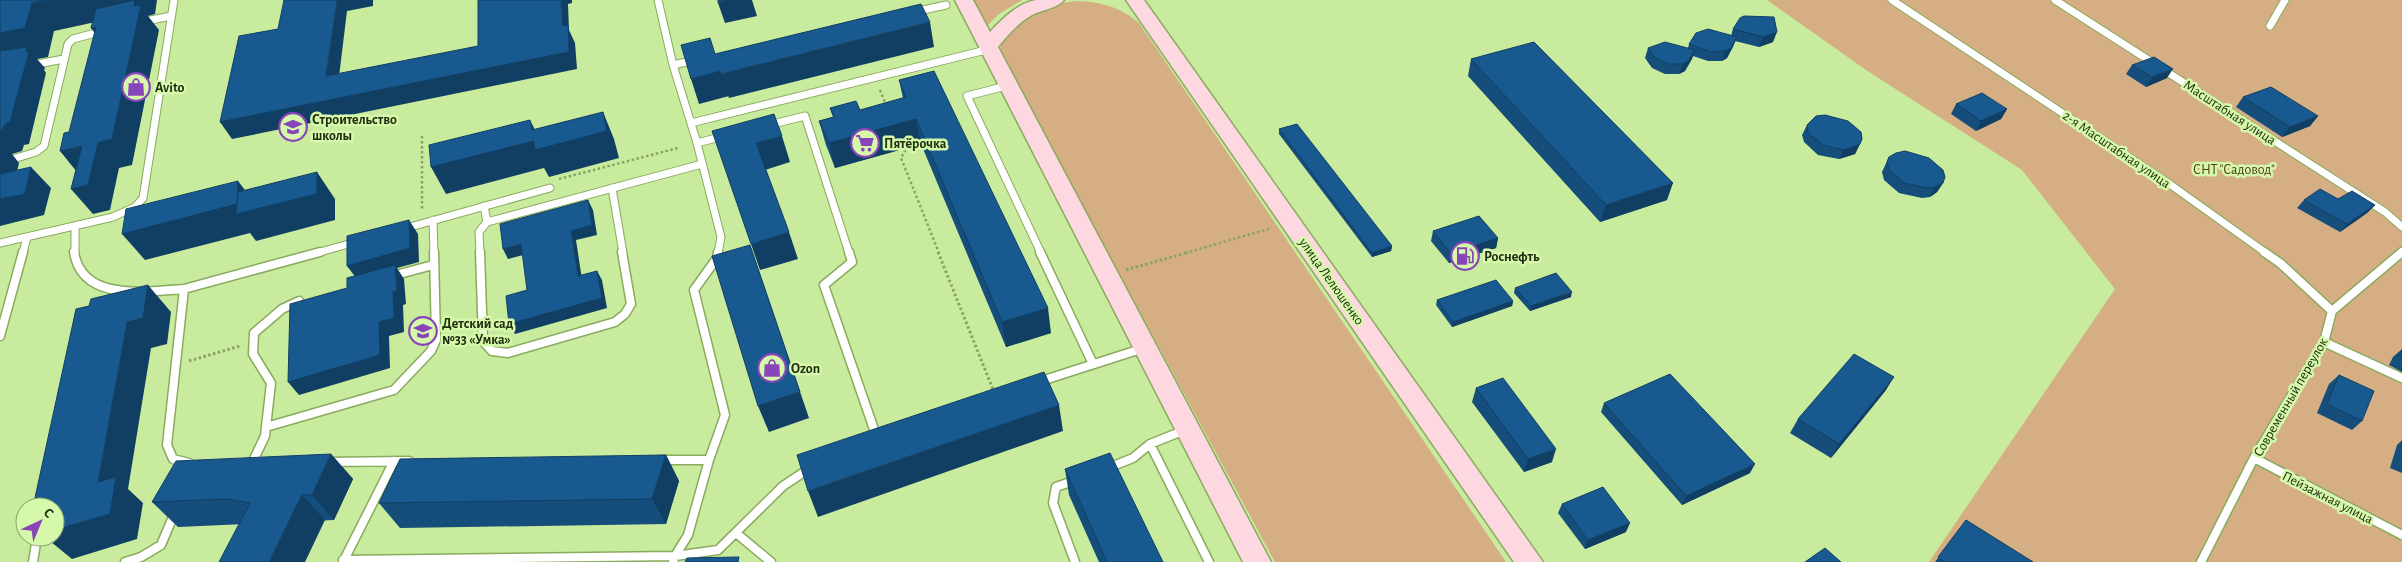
<svg xmlns="http://www.w3.org/2000/svg" width="2402" height="562" font-family="'Alegreya Sans',sans-serif">
<rect width="100%" height="100%" fill="#c8eb9d"/>
<path fill="#d6ae83" d="M969 0H1022L999 14 983 30Z
M1767 0H2402V562H1929L2115 289 2022 170 1866 70Z
M1077 1C1102 2 1120 7 1139 23L1506 562H1275L1000 53C1001 49 1001 42 1003 38 1017 11 1050 4 1077 1Z"/>
<g fill="none" stroke-linecap="round" stroke-linejoin="round">
<defs>
<path id="lane-far1" d="M658 0 673 65 697 143 721 237 718 253
M1892 0 2171 185 2266 253
M2055 0 2385 212 2402 227
M914 12 946 5
M141 22 171 16
M2270 26 2285 0
M32 65 64 59
M673 65 695 60
M1010 85 967 96 1041 253
M691 123 990 49
M769 125 805 116 849 253
M697 143 724 136
M0 163 36 152 44 146 68 44 73 39 103 31
M612 188 623 253
M484 206 487 222 702 164
M433 220 434 253
M403 229 550 188
M0 243 113 217 135 207 143 198 174 0
M23 253 27 237
M75 253V226
M316 253 356 242
M480 253 479 232 487 222"/>
<path id="lane" d="M74 252C82 303 147 291 184 289L167 445 173 459 189 463
M480 252 483 341 492 351 508 353 615 322 625 314 631 304 622 252
M849 252 852 262 824 285 877 438
M1040 252 1093 364
M2264 252 2280 263 2332 311
M392 276 433 265
M184 289 320 252
M0 336 23 252
M2324 342 2402 378
M1038 382 1144 348
M266 427 271 383 253 354 254 333 282 309 299 301
M1150 444 1185 430
M2254 458 2402 535
M660 460H709L725 415 694 290 717 258 718 252
M709 460 688 535 675 556 718 550 783 486 810 468
M328 462 409 461
M252 463 265 436 266 427 394 390 431 351 436 340 434 252
M1108 468 1133 458 1150 444 1209 562
M736 533 771 562
M343 560 675 556 673 562
M33 562 37 537
M125 562 141 557 161 545 175 512
M343 562 394 461
M1075 562 1053 503 1056 487 1076 480
M2201 562 2254 458 2324 342 2332 311 2402 252"/>
<path id="secondary" d="M955 0H973L990 32C1002 19 1018 3 1036 0 1045 0 1055 0 1064 0 1058 8 1041 10 1032 15 1018 23 1008 35 998 47L1271 562H1243Z
M1126 0H1144L1543 562H1514Z"/>
</defs>
<use href="#lane-far1" stroke="#8aaa5f" stroke-width="9"/>
<use href="#lane" stroke="#8aaa5f" stroke-width="11"/>
<use href="#secondary" stroke="#8aaa5f" stroke-width="3"/>
<path stroke="#89a367" stroke-width="2.5" stroke-dasharray="2.5 2.5" stroke-linecap="butt" d="M880 90 886 105
M422 136V211
M903 145 905 151 901 158 939 253
M559 179 678 148
M1185 253 1272 228"/>
<path stroke="#89a367" stroke-width="3" stroke-dasharray="2.5 2.5" stroke-linecap="butt" d="M938 252 994 392
M1126 270 1189 252
M189 361 240 346"/>
<use href="#lane-far1" stroke="#fff" stroke-width="7"/>
<use href="#lane" stroke="#fff" stroke-width="8"/>
<use href="#secondary" fill="#fed8e0" fill-rule="evenodd"/>
</g>
<path fill="#154d7b" d="M1774 17 1773 42 1759 47 1735 41 1727 58 1722 61H1708L1693 56 1685 71 1679 74H1665L1652 68 1645 58 1648 48H1688L1689 44 1731 36 1733 29Z
M1471 59 1667 200 1600 222 1468 76Z
M2132 65 2167 78 2146 87 2126 74Z
M899 80 1051 333 1006 347 921 144 835 168 826 145 819 121 833 117 830 108 860 110 903 98Z
M2243 97 2318 116 2310 126 2282 137 2236 107Z
M1956 104 2007 109 2001 119 1976 131 1951 114Z
M1807 125 1862 139 1855 154 1839 159 1818 155 1804 142 1802 135Z
M1279 129 1392 246 1391 251 1372 257 1279 134Z
M1889 157 1943 183 1937 192 1930 197 1922 198 1899 193 1884 180 1882 172Z
M2338 199 2375 205 2367 213 2340 232 2297 208 2304 200Z
M1433 231 1498 238 1496 248 1449 263 1431 241Z
M1515 288 1571 297 1530 311 1514 293Z
M1437 300 1513 301 1512 306 1452 327 1436 305Z
M2402 349V372L2389 365 2393 357Z
M2339 375 2362 421 2352 430 2317 413 2329 384Z
M1476 388 1552 462 1524 472 1472 402Z
M1886 390 1831 458 1790 433 1798 419Z
M1604 403 1750 473 1682 505 1601 412Z
M2402 440V473L2390 468 2397 445Z
M331 454 353 479 334 520 178 527 152 502Z
M666 455 679 481 666 524 400 528 379 503Z
M1065 469 1163 562H1099L1069 495Z
M1562 504 1626 532 1585 549 1558 513Z
M1966 520 2033 562H1935Z"/>
<path fill="#113f64" d="M47 0H157L155 14 148 16 159 30 132 165 119 168 110 210 93 214 71 189 81 177 60 151 82 146 114 18 54 31 48 57 37 59 45 68 44 70 46 73 29 144 24 145 22 151 12 154 19 163 11 197 31 167 51 188 44 215 0 226V33L32 3Z
M337 0H376H373V6L347 11 337 93 326 76Z
M561 0H572V3L568 4 569 30 575 43 577 69 232 139 220 122 563 26Z
M729 0H752L757 16 725 23 718 3Z
M930 22 934 47 729 98 721 74Z
M96 27 110 53 91 28Z
M1777 32 1773 42 1759 47 1763 37Z
M1737 37 1733 47 1727 58 1722 61 1725 51Z
M1695 50 1692 59 1685 71 1679 74 1683 64Z
M2173 69 2167 78 2146 87 2152 77Z
M720 71 729 96 699 104 691 79Z
M2007 109 2001 119 1976 131 1981 121Z
M603 112 614 139 619 158 549 177 544 168 446 194 431 167 532 130 530 120 543 146Z
M2318 116 2310 126 2282 137 2290 127Z
M916 119 921 144 835 168 829 143Z
M782 136 790 162 765 170 756 143Z
M1860 144 1855 154 1839 159 1844 150Z
M317 172 335 199V220L256 241 250 233 145 260 122 234 238 181 258 207Z
M1673 183 1667 200 1600 222 1606 205Z
M1943 183 1937 192 1930 197 1935 187Z
M588 200 593 210 597 235 576 240 583 286 578 276 571 231Z
M2375 205 2367 213 2340 232 2347 224Z
M409 220 418 234 419 262 397 268 404 279 406 304 403 305 404 332 389 336 390 368 299 395 288 382 357 279 347 266Z
M789 232 798 259 760 270 751 244Z
M1498 238 1496 248 1449 263 1451 254Z
M521 244 527 254 508 259 503 249Z
M750 245 809 418 769 432 758 406Z
M1392 246 1391 251 1372 257V253Z
M597 271 602 280 607 308 515 334 509 324Z
M148 285 171 312 167 344 151 348 128 489 143 503 137 539 72 559 45 537H55V527L98 482 127 322Z
M1572 292 1571 297 1530 311 1531 306Z
M1513 301 1512 306 1452 327 1453 322Z
M1048 308 1051 333 1006 347 1002 322Z
M1894 377 1886 390 1831 458 1839 444Z
M1059 405 1063 431 818 517 808 491Z
M1556 449 1552 462 1524 472 1528 459Z
M331 454 353 479 334 520 312 495Z
M666 455 679 481 666 524 652 499Z
M1755 464 1750 473 1682 505 1686 496Z
M302 495 325 520 305 562H269Z
M1630 523 1626 532 1585 549 1588 540Z"/>
<path fill="#185a8f" stroke="#113f64" d="M0 0H47L32 3 25 28 0 33Z
M135 0 134 6 141 5 112 139 98 143 88 185 71 189 82 146 60 151 64 133 69 132 96 27 91 28 96 9Z
M284 0H337L326 76 478 46V0H561L563 26 568 25 569 52 220 122 239 36 278 29Z
M718 0H729L718 3Z
M921 4 930 22 721 74 720 71 691 79 681 45 710 38 715 54Z
M1744 16 1774 17 1777 32 1763 37 1733 29 1740 18Z
M1708 29 1737 37 1730 49 1725 51 1711 52 1689 44 1696 33Z
M1534 42 1673 183 1606 205 1471 59Z
M1665 42 1695 50 1688 61 1683 64H1668L1655 58 1648 48Z
M27 47 26 52H29L10 122 5 124 3 129 0 130V51Z
M2154 57 2173 69 2152 77 2132 65Z
M934 71 1048 308 1002 322 916 119 829 143 819 121 834 117 830 108 856 101 860 110 906 97 899 80Z
M2271 87 2318 116 2290 127 2243 97Z
M1982 93 2007 109 1981 121 1956 104Z
M603 112 607 131 535 150 534 141 431 167 429 145 530 120 532 130Z
M774 114 782 136 756 143 789 232 751 244 712 131Z
M1825 115 1848 121 1861 132 1862 139 1860 144 1844 150 1823 145 1808 133 1807 125 1816 116Z
M1297 124 1392 246 1372 253 1279 129Z
M1905 151 1929 158 1943 170 1945 177 1943 183 1935 187 1927 188 1904 183 1889 170 1887 162 1889 157 1896 153Z
M31 167 25 194 0 199V174Z
M317 172V194L236 214 238 192Z
M238 181 237 204 122 234 126 209Z
M2320 189 2338 199 2352 191 2375 205 2347 224 2304 200Z
M588 200 592 225 571 231 578 276 597 271 602 298 509 324 506 296 527 290 521 244 503 249 500 224Z
M1479 216 1498 238 1451 254 1433 231Z
M409 220 410 248 347 266V236Z
M750 245 800 392 758 406 712 256Z
M395 265 397 291 393 292 394 318 379 322 380 355 288 382 290 304 347 288V278Z
M1556 273 1572 292 1531 306 1515 288Z
M1496 280 1513 301 1453 322 1437 300Z
M148 285 143 318 127 322 98 482 116 477 110 514 55 530V507H33L76 309 89 306 91 299Z
M2402 350V357L2399 356Z
M1854 354 1894 377 1839 444 1798 419Z
M1044 372 1059 405 808 491 797 455Z
M1670 374 1755 464 1686 496 1604 403Z
M2339 375 2374 391 2362 421 2327 404Z
M1503 378 1556 449 1528 459 1476 388Z
M1110 453 1163 562H1107L1065 469Z
M331 454 312 495H302L269 562H219L250 503 228 499 152 502 176 461Z
M666 455 652 499 379 503 400 459Z
M1603 487 1630 523 1588 540 1562 504Z
M1966 520 2033 562H1945L1938 557Z
M1825 548 1841 562H1805Z
M739 557 738 562H685L687 558Z"/>
<defs>
<symbol id="shop-ring" viewBox="-11 -11 22 22"><circle r="9.5" fill="#d5f8aa" stroke="#8845b9" stroke-width="1.5"/><path d="M-5-2.5h2.3a2.7 3.5 0 0 1 5.4 0H5L5.5 6h-11ZM-1.5-2.5h3a1.5 2.3 0 0 0-3 0Z" fill="#8845b9"/></symbol>
<symbol id="school-ring" viewBox="-11 -11 22 22"><circle r="9.5" fill="#d5f8aa" stroke="#8845b9" stroke-width="1.5"/><path d="M0-5L7-2L0 1L-7-2ZM-4 1L0 2.5L4 1V4Q0 6-4 4Z" fill="#8845b9"/></symbol>
<symbol id="supermarket-ring" viewBox="-11 -11 22 22"><circle r="9.5" fill="#d5f8aa" stroke="#8845b9" stroke-width="1.5"/><path d="M-6-5.5h2.5l.6 2H6L4.5 2H-2.5L-4.4-4H-6ZM-1.5 3.2a1.3 1.3 0 1 0 .1 0ZM3 3.2a1.3 1.3 0 1 0 .1 0Z" fill="#8845b9"/></symbol>
<symbol id="fuel-ring" viewBox="-11 -11 22 22"><circle r="9.5" fill="#d5f8aa" stroke="#8845b9" stroke-width="1.5"/><path d="M-5.5-6h7V0h2V4h1.3V-2.5L3-4.5l.8-.8L6-3V5H2.5V1h-1V6h-7ZM-4.2-4.7v3.2H.2V-4.7Z" fill="#8845b9"/></symbol>
</defs>
<g fill-rule="evenodd">
<use href="#shop-ring" x="120" y="71" width="32" height="32"/>
<use href="#school-ring" x="277" y="111" width="32" height="32"/>
<use href="#supermarket-ring" x="849" y="127" width="32" height="32"/>
<use href="#fuel-ring" x="1449" y="240" width="32" height="32"/>
<use href="#school-ring" x="407" y="315" width="32" height="32"/>
<use href="#shop-ring" x="756" y="352" width="32" height="32"/>
</g>
<g text-anchor="middle" stroke-width="5" stroke-linejoin="round" paint-order="stroke">
<g font-size="14" font-weight="bold" fill="#212e0f" stroke="#d5f8aa" text-anchor="start">
<text x="155" y="92">Avito</text>
<text x="312" y="124">Строительство<tspan x="312" dy="16">школы</tspan></text>
<text x="884" y="148">Пятёрочка</text>
<text x="1484" y="261">Роснефть</text>
<text x="442" y="328">Детский сад<tspan x="442" dy="16">№33 «Умка»</tspan></text>
<text x="791" y="373">Ozon</text>
</g>
<g font-size="14" fill="#212e0f" stroke="#d5f8aa">
<text transform="translate(2230 112) rotate(33)" y="5">Масштабная улица</text>
<text transform="translate(2117 149) rotate(34)" y="5">2-я Масштабная улица</text>
<text transform="translate(1332 281) rotate(55)" y="5">улица Лелюшенко</text>
<text transform="translate(2290 397) rotate(-60)" y="5">Современный переулок</text>
<text transform="translate(2328 497) rotate(27)" y="5">Пейзажная улица</text>
</g>
<g font-size="14" fill="#523718" stroke="#d5f8aa">
<text x="2234" y="174">СНТ "Садовод"</text>
</g>
</g>
<g transform="translate(40 522) rotate(44)"><circle r="24" fill="#d5f8aa" stroke="#8da76c"/>
<path d="M0-4L9 19L0 12L-9 19Z" fill="#8845b9"/>
<text y="-8" font-size="14" font-weight="bold" text-anchor="middle" fill="#212e0f">С</text>
</g>
</svg>
